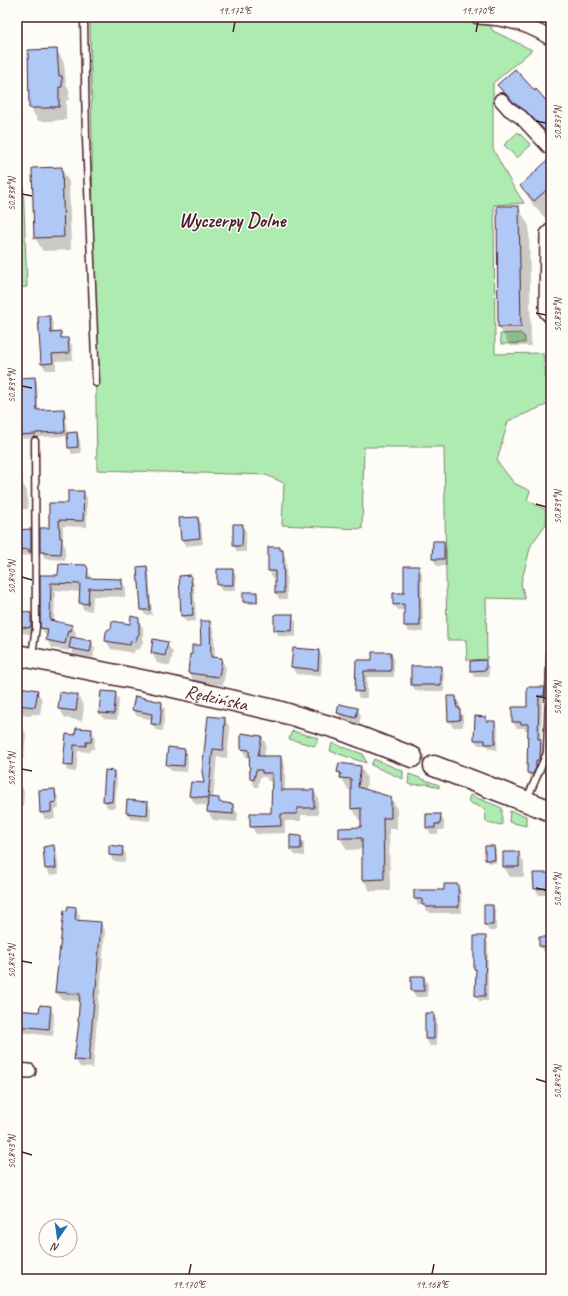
<svg xmlns="http://www.w3.org/2000/svg" width="568" height="1296" font-family="Caveat,sans-serif">
<rect width="100%" height="100%" fill="#fdfcf7"/>
<filter id="ink" filterUnits="userSpaceOnUse"><feTurbulence type="fractalNoise" baseFrequency=".025" numOctaves="2"/><feDisplacementMap in="SourceGraphic" scale="8" xChannelSelector="R" yChannelSelector="G"/><feConvolveMatrix kernelMatrix="1 2 1 2 8 2 1 2 1" color-interpolation-filters="sRGB"/></filter>
<g filter="url(#ink)">
<path fill="#aeebb1" stroke="#7c856e" d="M90 17H448V22L489 23 493 31 532 50 493 83V149L511 183 524 203 494 205 495 354 543 353 546 379 551 382V403L508 421 497 461 514 483 530 491 527 500 546 510V524L531 545 521 583 525 599 486 598 487 659 467 660 466 640H447L444 447H364L362 529 282 525 284 483 266 475 97 470Z
M17 23 27 287 17 288Z
M518 132 531 145 517 158 504 145Z
M520 333 525 337V343L501 344 500 334Z
M292 731 318 738 315 746 289 739Z
M332 743 363 754 366 763 330 751Z
M374 759 403 771V779L371 765Z
M409 774 439 785V788L428 784 411 785 408 784Z
M470 795 502 808V825L486 822 485 809 468 802Z
M510 811 526 816V826L509 822Z"/>
<path fill="#0003" d="M57 50 64 63 66 84 69 90V100H66V120H57V121H38L30 107Z
M498 85 535 93 551 107V144L509 104Z
M551 166V215L546 219 533 205 522 186Z
M61 168 69 182 71 250 43 251 35 238Z
M498 207H518L529 226 531 346H510L499 327Z
M39 317H49L53 323 54 334 60 333 63 339H68L72 345 73 360 56 361V370H46L42 364Z
M35 378 37 382 38 411 64 410 66 414 67 434 77 433 80 440 81 453 72 454 69 447 68 436 38 437V438L23 439 21 435V410Z
M19 470 23 477V484L27 491 28 509 17 510V471Z
M83 492 87 498V527L63 526V542L65 546V560L49 559 48 558H45L41 551 50 528 69 504Z
M198 518 201 524 203 544 186 546 182 540Z
M242 525 246 532V552H237L234 546Z
M30 530 34 536V558L32 555 20 556 18 554H17V531Z
M434 542H443L447 549V566H437L433 559Z
M269 548H279L286 558 287 599H279L276 593V578H273L269 571Z
M85 566 92 579 121 580 126 588 125 597 93 596 92 611 84 610 80 603 81 592 55 590 54 622 72 625 76 633 75 639 91 642 95 648 93 658 74 655 70 647 69 651 52 648 47 640 48 636H46L41 628V576H59Z
M146 567 149 571 152 615H145L142 610 141 584Z
M418 567 422 573 423 632H409L405 626V610H398L394 604 405 594Z
M233 570 236 576V591H222L218 585Z
M190 576 194 583 196 621 186 622 182 616Z
M17 591 21 598 20 612 31 614 35 621 33 635 17 632Z
M256 593 258 596V604H245L244 602Z
M292 615 296 622V637L279 636 275 630Z
M138 619 143 628V642L139 650 135 649 134 653 111 649 106 641 131 625Z
M209 622 214 630 215 658 221 659 226 668 223 685 194 681 189 672 202 646Z
M167 643 173 653 170 666 157 663 152 653Z
M319 651 322 657 321 676 296 674 292 667Z
M390 653 394 659V677H367V698H359L356 691 357 661H373Z
M485 662 489 668V677H474L471 670Z
M440 667 444 673V691H416L412 685Z
M17 688 37 691 42 700 40 715 32 714 31 716 17 715Z
M544 688 548 694 547 702H542L541 741 544 747 543 764 536 779H531L528 773 529 730H525L524 728H517L513 722 528 708Z
M115 693 119 700 117 720 104 719 100 712Z
M78 696 84 706 82 721 65 718 59 708Z
M448 697H456L460 704V711L463 716V727H453L449 721Z
M161 702 165 709 163 731 156 730 152 724 153 720 137 716 133 710Z
M358 709 361 716 359 724 341 719 338 713Z
M485 718 488 722H494L498 728 497 750 489 749 487 745H478L475 740Z
M225 719 230 728 227 758 217 757 213 799H218L221 804 233 805 238 814 237 822 213 820 208 812V806L195 804 190 796 205 784 203 771Z
M17 727 23 728 26 734 24 758 17 757Z
M91 730 95 736 94 749H90V752L78 751 76 772 68 771 64 765 76 736Z
M262 737 266 744 264 757H281L285 765V791H314L318 798V815H301V821H285V833L256 834 251 826 272 814V781H268L266 777H260L258 787H255L251 779 250 757H246L242 749Z
M184 750 188 756 187 772 171 771 167 764Z
M361 767 367 778 366 790 391 797 397 809V829H389L390 891H370L363 879V849L347 850 340 838V829L362 828V820H359L352 808V790L348 789 338 772Z
M106 771 114 772 117 779 115 808H108L104 801Z
M17 784 20 785 24 791 23 807 17 806Z
M54 790 58 797 59 809H54L55 819H45L41 813Z
M147 802 151 809 150 821 131 819 127 813Z
M440 815 444 821V830H438V834H431L427 828Z
M300 836 304 843V856L295 855 291 849Z
M54 846 57 853 59 874 50 875 46 869Z
M494 847 496 850V863H488L486 860Z
M122 848 126 854 125 862 113 861 110 855Z
M519 853 524 863V877H510L504 867Z
M551 874V895H539L535 888Z
M458 885 461 892 462 913H430L429 911H427L423 905H418L415 898 445 891Z
M493 906 496 913V931H489L485 925Z
M76 908 80 916 79 921 101 923 105 931 100 995H99L93 1068 80 1067 75 1059 80 1024 79 1022 80 1001 61 999 56 992 68 912Z
M485 937 488 943V1001H479L476 995V970L475 969Z
M551 938V951H543L540 946Z
M424 977 428 984 427 997H416L412 990Z
M17 1006H19L22 1011 40 1013 50 1007 54 1014 53 1036 17 1032Z
M426 1014H433L437 1020V1046H430L426 1039Z
M17 1142 18 1160H17Z"/>
<path fill="#afc8f6" stroke="#4a1f2b" d="M57 49 59 76H62V87H59V107H50V108H29L28 50Z
M515 69 535 91 536 89 551 106V137L527 112 514 103 497 85Z
M551 157V186L534 201 520 186Z
M62 167 64 237 34 238 32 168Z
M497 206H519L521 327H498Z
M38 316H50L51 333 61 332V338H68L69 353 52 354 53 363 41 364Z
M35 377 37 410 64 409 65 432 36 433V434L20 435 18 409H20L19 378Z
M77 432 78 447 68 448 67 433Z
M68 491H84L83 521 59 520 60 538H62L61 554 44 553V552H40V528H49V503H68Z
M198 517 200 538 181 540 179 518Z
M233 524H243L242 546H233Z
M31 529V552H29V549L17 550V530Z
M433 541H444V559H432Z
M268 547H280V550H283L284 593H275V571H268Z
M59 564 86 565 88 569 87 578 122 579V589L89 588 88 604 79 603 80 584 51 583 50 620 72 625 71 631 68 630 65 644 46 640 48 629 40 628V575H58Z
M147 566 150 610H141L139 582H138L137 567Z
M404 566H419L420 626H404V604L393 605V593H404Z
M217 569H233V585H217Z
M191 575 193 615 181 616 179 576Z
M243 592H257V602H243Z
M17 610 31 613V627H29V628L17 626Z
M276 614H293L292 631 274 630V615Z
M131 616 139 618V634L135 642 131 641 130 645 105 641 106 632 108 629H111L112 621 130 624Z
M200 621H210L211 657 222 658 219 677 188 673 190 654H192V645H201Z
M71 637 92 641 90 652 69 648Z
M153 639 168 642 165 656 151 653Z
M293 648 319 650 318 670 291 667Z
M372 652H391V671H364L363 692 355 691 356 660H372Z
M486 660V670L470 671V661Z
M411 666H441V685H411Z
M19 687 38 690 35 707 17 705Z
M527 687H545L544 696H539L538 739H541L540 757 539 760H536V768L533 774 527 773 528 724H521V722H512V707H527Z
M101 691 116 692 114 714 99 713Z
M60 692 78 695 76 711 58 709Z
M135 696 162 702 160 725 151 724 152 714 132 710Z
M447 696H456L457 708H460V720L448 721Z
M339 704 358 708 356 718 337 713Z
M208 716 225 718 223 750 213 749 208 797 219 798V802L233 804V814L207 812 208 798 189 796 191 782 204 783 202 771Z
M475 716 486 717V721H495V744H485V740H474Z
M76 728 92 729 91 742H86V746L74 745 73 766 63 765 66 734 75 735Z
M241 733 262 736 258 756H281V790H314V808H297V814H281V826L250 827V813H271L272 773H262V770H256L254 780 250 779 249 750 241 749Z
M168 747 185 749 184 766 166 765Z
M339 763 361 766 358 787 391 797V818H383L384 879 362 880V838H339V828L361 827V808L351 809V779L340 778 341 773 337 772Z
M105 770 114 771 112 802 103 801Z
M55 789 56 802 51 803V812L40 813 39 790Z
M127 800 148 802 147 815 126 813Z
M426 814H441L440 824H435V828H426Z
M290 835 301 836V849H290Z
M54 845 56 868 45 869 43 847Z
M109 845 123 847 122 856 109 855Z
M485 846H494L495 860H485Z
M503 852H519V867H503Z
M533 873H551V888L534 889Z
M444 884H458L459 907H426L425 905H422V899H414V890H444Z
M484 905H493V925H484Z
M68 906 76 907 75 920 101 922 96 988H95L89 1061 74 1060 79 1022H78L80 994 55 992 64 910 67 911Z
M474 936H486L485 996H475L476 969H474Z
M539 937H551V947L539 946Z
M411 976H424V991H411Z
M40 1005 51 1006 49 1029 17 1026V1010L39 1012Z
M425 1013H434V1039H425Z"/>
<g fill="none" stroke-linecap="round" stroke-linejoin="round">
<defs>
<path id="lane" d="M84 17 86 139 96 383
M32 655 36 627 35 441
M527 799 547 753 551 635"/>
<path id="street" d="M478 17C505 18 529 24 551 39
M501 100 509 109 521 117 551 149
M551 230 547 234 546 312 551 317
M17 1070 29 1071"/>
<g id="primary">
<path id="s1" d="M17 655 151 682 278 711 339 729 412 757"/>
<path d="M434 766 551 811"/>
</g>
</defs>
<use href="#lane" stroke="#4a1f2b" stroke-width="9"/>
<use href="#street" stroke="#4a1f2b" stroke-width="16"/>
<use href="#primary" stroke="#4a1f2b" stroke-width="23"/>
<use href="#lane" stroke="#fdfcf7" stroke-width="6"/>
<use href="#street" stroke="#fdfcf7" stroke-width="13"/>
<use href="#primary" stroke="#fdfcf7" stroke-width="20"/>
</g>
</g>
<path fill="none" stroke="#4a1f2b" stroke-width="1.5" d="M233 32 235 22M476 32 478 22M536 121 546 123M22 194 32 196M536 313 546 315M22 386 32 388M536 504 546 507M22 577 32 580M536 696 546 698M22 769 32 771M536 888 546 890M22 961 32 963M536 1079 546 1082M22 1152 32 1155M189 1274 191 1264M432 1274 434 1264"/>
<g text-anchor="middle" stroke-width="3" stroke-linejoin="round" paint-order="stroke">
<g font-size="19" fill="#4a1f2b" stroke="#fdfcf7">
<text dy="7" stroke="none"><textPath href="#s1" startOffset="204">Rędzińska</textPath></text>
</g>
<g font-size="20" font-weight="bold" fill="#4a1f2b" stroke="#fdfcf7">
<text x="232" y="227">Wyczerpy Dolne</text>
</g>
</g>
<rect width="568" height="1296" fill="none" stroke="#fdfcf7" stroke-width="44"/>
<g transform="translate(58 1238) rotate(193)"><circle r="19" fill="#fdfcf7" stroke="#b5a4a5"/>
<path d="M0-3L7 15L0 10L-7 15Z" fill="#1f6fb2"/>
<text y="-6" font-size="11" font-weight="bold" text-anchor="middle" fill="#4a1f2b">N</text>
</g>
<rect x="22" y="22" width="524" height="1252" fill="none" stroke="#4a1f2b" stroke-width="1.5"/>
<g font-size="10" text-anchor="middle" fill="#4a1f2b">
<text x="235" y="14">19.172°E</text>
<text x="478" y="14">19.170°E</text>
<text transform="translate(557 123) rotate(-90)" y="4">50.837°N</text>
<text transform="translate(11 194) rotate(-90)" y="4">50.838°N</text>
<text transform="translate(557 315) rotate(-90)" y="4">50.838°N</text>
<text transform="translate(11 386) rotate(-90)" y="4">50.839°N</text>
<text transform="translate(557 507) rotate(-90)" y="4">50.839°N</text>
<text transform="translate(11 577) rotate(-90)" y="4">50.840°N</text>
<text transform="translate(557 698) rotate(-90)" y="4">50.840°N</text>
<text transform="translate(11 769) rotate(-90)" y="4">50.841°N</text>
<text transform="translate(557 890) rotate(-90)" y="4">50.841°N</text>
<text transform="translate(11 961) rotate(-90)" y="4">50.842°N</text>
<text transform="translate(557 1082) rotate(-90)" y="4">50.842°N</text>
<text transform="translate(11 1152) rotate(-90)" y="4">50.843°N</text>
<text x="189" y="1288">19.170°E</text>
<text x="432" y="1288">19.168°E</text>
</g>
</svg>
